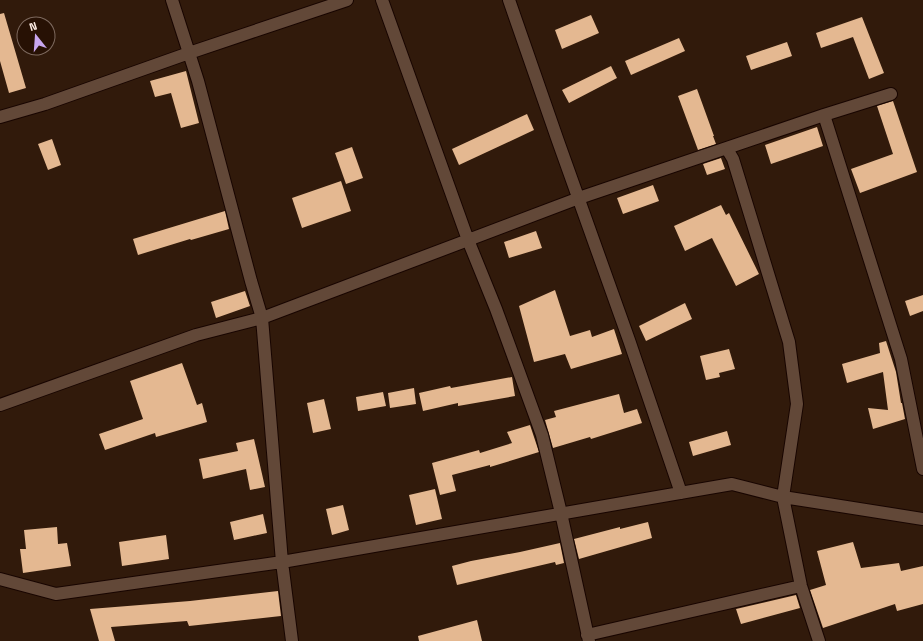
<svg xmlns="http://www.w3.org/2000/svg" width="923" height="641" font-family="'Space Grotesk',sans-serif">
<rect width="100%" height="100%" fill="#311a0b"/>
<path fill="#e4b891" d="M4 13 26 88 9 93 0 61V14Z
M591 15 599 33 562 49 555 30Z
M862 17 884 73 869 79 853 37 821 48 816 33Z
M679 38 685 51 631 75 625 61Z
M787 42 792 56 751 70 746 56Z
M611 66 617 78 569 103 562 90Z
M186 71 199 123 181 128 171 93 155 97 150 81Z
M697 89 714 136H713L716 144 698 150 678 96Z
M893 101 917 172 860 193 851 169 893 154 877 106Z
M527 114 534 130 459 165 452 149Z
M817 127 823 146 771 164 765 145Z
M52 139 61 165 48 170 38 144Z
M352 147 363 178 346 184 335 153Z
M721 158 725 169 707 175 703 164Z
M341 181 351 211 302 228 292 198Z
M653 185 659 201 623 214 617 198Z
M721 205 726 215 729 213 759 274 736 286 712 238 685 251 674 226Z
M225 211 229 229 191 240 190 239 138 255 133 239Z
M536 231 542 248 509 258 504 242Z
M555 290 570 336 590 330 592 337 614 329 622 354 571 369 565 354 534 362 519 306Z
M245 291 250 306 216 318 211 302Z
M923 295V311L910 316 905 301Z
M685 303 692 319 646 341 639 326Z
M886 341 896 372 901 403H902L905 419 873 429 868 408 888 410 883 372 847 383 842 364 880 353 879 343Z
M729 349 735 369 719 373 720 377 706 380 700 356Z
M182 363 197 405 202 403 207 422 156 437 155 433 105 450 99 434 143 419 130 381Z
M512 377 515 396 458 406V403L423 411 419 393 450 386 451 388Z
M414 388 416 404 390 408 388 393Z
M383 392 386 406 358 411 356 397Z
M619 394 624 413 637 409 642 423 591 439 590 437 553 448 545 420 556 417 554 411Z
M324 399 331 429 313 433 307 403Z
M530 425 539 452 490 467V465L452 475 456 491 440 495 432 463 479 450 480 453 512 443 507 432Z
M727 431 731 445 693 456 689 442Z
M254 439 265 487 250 490 246 469 203 479 199 459 238 451 236 443Z
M435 489 442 519 416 525 409 495Z
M343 505 349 530 332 535 326 509Z
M263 514 267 533 234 540 230 522Z
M648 522 652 538 579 559 574 539 620 527V529Z
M57 527 58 544 67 543 71 566 23 573 20 549H26L24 530Z
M166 535 169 559 122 566 119 542Z
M853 542 861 568 899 563 901 571 923 566V604L897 611 895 604 823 628 810 590 826 585 817 551Z
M560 543 564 563 556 565 555 562 457 585 452 566 471 561 520 552Z
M278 591 281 616 189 626 187 621 111 627 115 641H99L90 609 190 601Z
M796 595 800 608 741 624 736 609Z
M477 620 482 641H419L418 636Z"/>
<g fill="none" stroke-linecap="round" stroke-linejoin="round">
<defs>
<path id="street" d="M172 0 198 81 251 281 262 318 282 562 292 641
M382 0 468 240 496 309 542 435 561 513 589 641
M509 0 558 141 629 340 681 493
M824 115 901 359 923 469
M0 117 45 104 189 53 347 0
M727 149 733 159 789 342 797 404 783 497 801 586 819 641
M0 405 196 335 262 318 579 198 824 115 891 94
M0 579 56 594 282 562 732 484 783 497 923 519
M587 635 801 586"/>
</defs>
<use href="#street" stroke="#180500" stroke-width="14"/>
<use href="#street" stroke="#624838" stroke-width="12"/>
</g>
<g transform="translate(36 36) rotate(343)"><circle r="19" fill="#271104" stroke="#7d695e"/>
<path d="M0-3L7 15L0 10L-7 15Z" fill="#c8a6ef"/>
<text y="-6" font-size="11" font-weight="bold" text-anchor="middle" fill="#ffeee5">N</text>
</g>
</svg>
